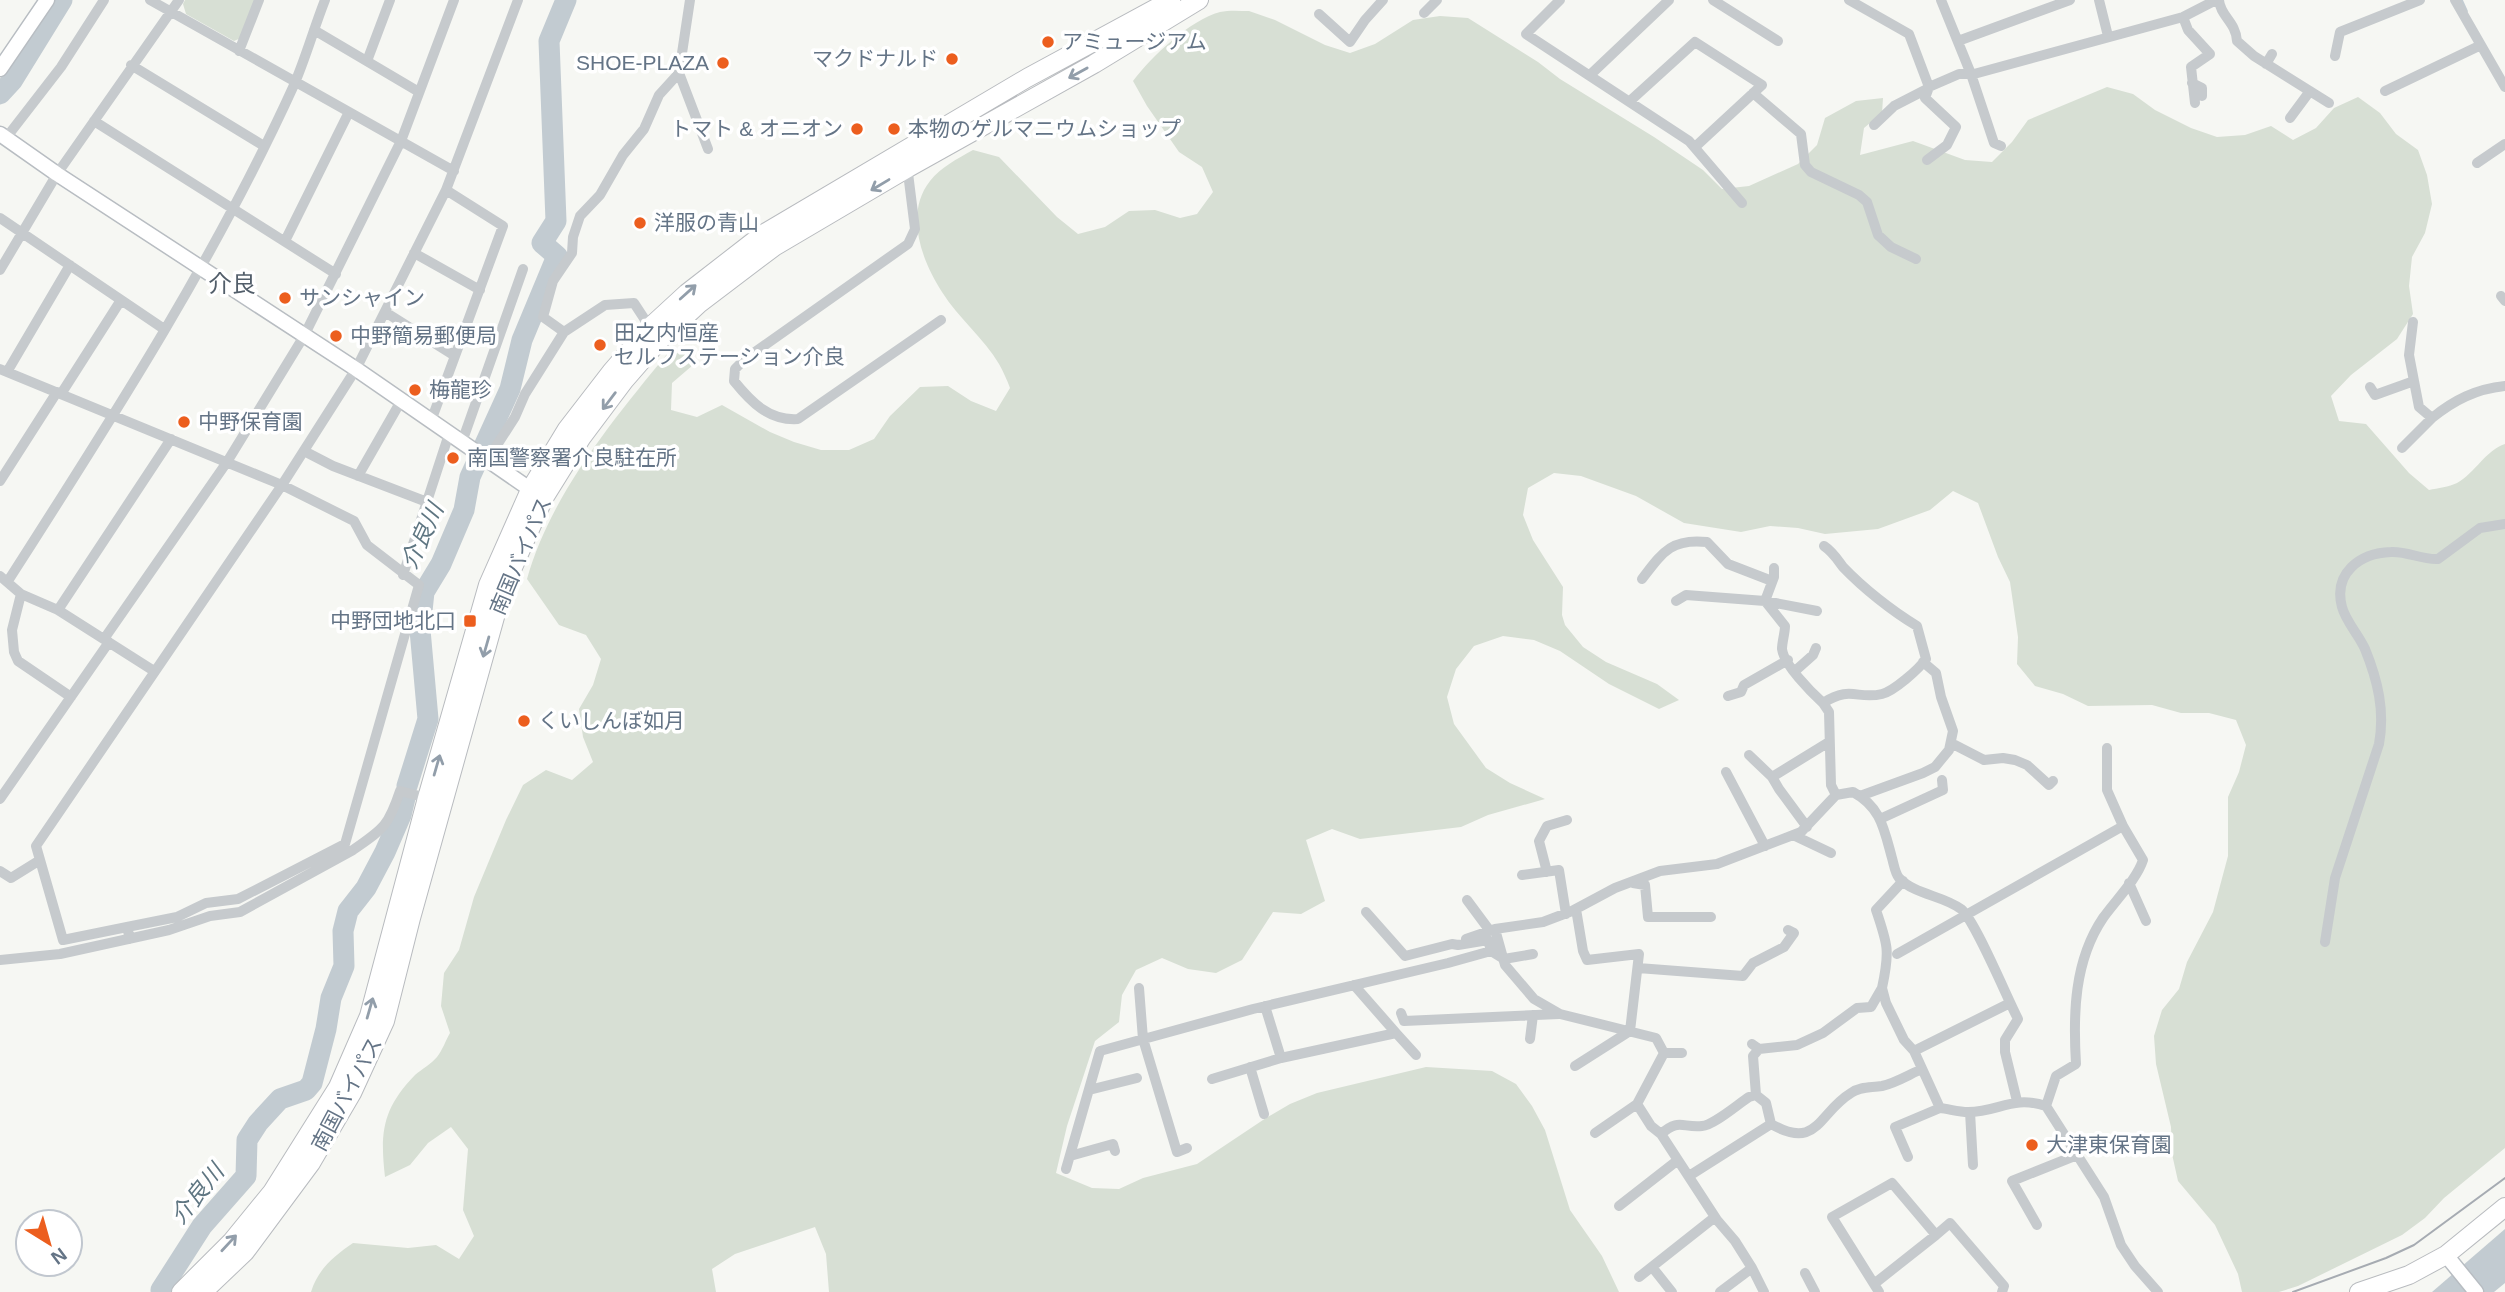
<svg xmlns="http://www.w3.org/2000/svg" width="2505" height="1292" font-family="Arial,'Noto Sans JP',sans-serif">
<rect width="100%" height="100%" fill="#f6f7f3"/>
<path fill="#d7dfd4" d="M185 0H255L241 38 234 41 186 14 183 4Z
M1249 11 1275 20 1325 45 1350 53 1375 44 1413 20 1440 16 1468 18 1538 62 1560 79 1654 137 1703 170 1722 189 1749 186 1798 164 1817 145 1825 118 1856 101 1883 98 1882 113 1864 128 1860 155 1913 141 1965 160 1992 162 2012 142 2028 120 2107 87 2133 94 2155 110 2191 128 2217 137 2245 135 2271 126 2293 140 2316 128 2334 108 2358 97 2380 113 2396 134 2418 150 2427 175 2432 204 2425 233 2412 257 2409 286 2413 314 2397 339 2351 375 2331 396 2339 421 2366 424 2409 473 2429 490C2438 488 2449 487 2457 483 2475 473 2486 450 2505 444V1148L2444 1198 2425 1218 2402 1235 2298 1286 2279 1292H2242L2238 1274 2215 1225 2178 1181 2172 1154 2171 1127 2156 1064 2154 1036 2162 1010 2179 989 2187 962 2213 912 2228 856V797L2239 772 2246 745 2236 720 2209 713H2181L2152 705 2088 706 2063 694 2035 686 2017 664 2018 637 2010 582 1998 557 1978 503 1953 491 1930 510 1878 529 1825 534 1798 528 1770 526 1741 532 1684 523 1636 496 1581 476 1554 473 1528 488 1523 515 1533 540 1563 587 1562 615 1565 625 1583 647 1606 662 1657 684 1679 700 1659 709 1609 684 1560 651 1534 640 1503 636 1474 646 1456 669 1447 697 1454 724 1486 768 1510 783 1545 799 1488 815 1461 827 1360 839 1332 829 1306 840 1325 901 1301 914 1273 912 1242 960 1216 973 1188 969 1162 958 1136 970 1122 995 1119 1022 1095 1041 1067 1126 1056 1173 1092 1188 1119 1189 1143 1178 1197 1164 1266 1118 1290 1104 1317 1093 1426 1067 1492 1071 1516 1084 1532 1106 1545 1130 1570 1210 1602 1256 1619 1292H829L826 1254 815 1227 735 1254 712 1269 716 1292H311C318 1269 334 1256 353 1243L408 1248 436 1245 459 1259 474 1236 463 1210 468 1149 451 1127 428 1143 410 1165 385 1177C380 1133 382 1109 415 1075 422 1069 431 1064 437 1057 442 1051 446 1040 450 1033L441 1006 444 973 459 950 474 897 506 820 523 785 546 770 572 780 593 762 583 737 579 709 593 685 601 659 586 635 559 625 527 579C550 496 613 420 667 354L693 352V365L672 383 671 410 697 417 722 405 770 432 794 442 821 450H849L874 439 890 416 920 387 948 386 971 401 996 411 1010 388C1007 380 1003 371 999 364 984 338 958 318 942 292 922 261 904 214 930 181 941 167 957 159 973 150L999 157 1057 217 1078 234 1105 227 1129 211 1155 210 1180 218 1197 214 1213 192 1202 167 1179 152 1147 106 1133 81C1152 56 1190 20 1220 12 1229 10 1240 11 1249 11Z"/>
<path fill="#c2cbd1" d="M2505 1229V1283L2494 1292H2432Z"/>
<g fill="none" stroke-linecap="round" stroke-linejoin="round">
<path stroke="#c2cbd1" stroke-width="3.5" d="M2461 0 2466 11"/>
<path stroke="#c2cbd1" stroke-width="21" d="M0 94 12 81 62 0
M407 786 428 719 420 630 424 592 441 564 464 510 470 477 510 389 522 340 557 256 542 243 556 221 549 41 566 0
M161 1290 202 1226 246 1176 247 1140 258 1123 280 1099 306 1090 312 1083 326 1029 331 998 344 966 343 931 348 911 366 888 385 852 401 815 405 798"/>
<defs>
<path id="secondary" d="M0 69 47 0
M0 134 57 174 356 369 537 494
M2446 1255 2476 1292"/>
<path id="highway" d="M181 1292 232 1241 272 1192 338 1087 369 1016 427 798 488 585 530 490 567 429 611 372 650 327 687 293 763 234 1027 78 1171 0
M203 1292 245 1252 311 1163 352 1093 385 1021 411 918 502 592 544 498 582 437 624 381 658 342 700 303 774 247 908 168 1094 64 1199 0
M2359 1292 2409 1275 2446 1255 2505 1207"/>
</defs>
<use href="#secondary" stroke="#b8bdc2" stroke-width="17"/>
<use href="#highway" stroke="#b8bbbf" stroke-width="20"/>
<path stroke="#c6cacd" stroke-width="10" d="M150 0 454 171
M1560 0 1526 34 1689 141 1742 203
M1713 0 1778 41
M1849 0 1909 34 1929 87 1959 74H1974L2183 17 2216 0
M1941 0 1971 74 1994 143 2001 146
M2099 0 2108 36
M2219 0C2220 16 2236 22 2237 41L2254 56 2329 103
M2455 0 2505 87
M1424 13 1437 0
M1319 14 1350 42 1365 20 1383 0
M2183 17 2188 30 2210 54 2191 67 2195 103
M314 30 419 92
M1958 41 2070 0
M239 51 259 0
M2335 56 2340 32 2420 0
M367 61 390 0
M2266 64 2272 54
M131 65 264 146
M679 73 708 149
M1590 75 1669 0
M2192 83 2202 88V96
M2385 91 2479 46
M1753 93 1801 134 1805 165 1811 172 1859 195 1867 202 1878 235 1891 247 1916 259
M1630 101 1695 42 1762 85 1695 147
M2290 118 2310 91
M94 121 336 274
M1874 125 1894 106 1929 88
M6 138 61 67 104 0
M1927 160 1947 145 1956 127 1925 98 1929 87
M2477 163 2505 144
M907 165 915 229 908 244 745 359 735 369 734 381C751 402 769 421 798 419L941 320
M0 218 164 329
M285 241 349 112
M414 253 480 290
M0 270 57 174 179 0
M2501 296 2505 301
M385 312 455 356
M2413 322 2409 355 2419 407 2432 418C2454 400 2476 389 2505 386
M564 332 543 317 553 281 572 253 573 237 580 216 600 195 623 155 644 129 659 95 679 73 690 0
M0 369 282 485 354 521 367 545 419 585 345 844 238 899 206 903 177 917 127 927
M7 372 70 265
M2370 387 2375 395 2414 381
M61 394 121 300
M431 421 503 226 446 190
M462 442 523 269
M2402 448 2432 418
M304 451 333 466 427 502
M488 459 515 417 525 394 564 332 605 305 634 303 651 329
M358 476 401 401
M0 481 57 392
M1824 546C1833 552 1837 559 1843 567 1863 588 1892 611 1917 626L1926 659C1919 669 1894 691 1882 694 1857 700 1851 685 1823 703L1829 712 1831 785 1836 795
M1774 568V577L1765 601 1785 626C1785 633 1782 642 1782 649 1784 665 1811 692 1823 703
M403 575 449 434
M0 576 21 594 58 610 154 671
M1642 579C1662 553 1671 538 1707 542L1728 564 1772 581
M8 581C111 420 215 259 294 85 306 57 314 28 325 0
M21 594 12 630 14 652 18 661 71 697
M1676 601 1686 595 1765 601 1817 611
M58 610 171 439
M104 639 227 462 304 336 401 141 454 0
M1795 671 1813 655 1816 648
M1728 696 1741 692 1744 685 1788 660
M1951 743 1984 760 2003 758 2015 760 2027 765 2049 785 2053 781
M2107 748V790L2123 826
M1749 755 1772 777
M1726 772 1765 846
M1860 796 1923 773 1935 767 1949 750 1953 731 1941 697 1936 673 1923 662
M0 799 109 642
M1880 819 1943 790 1942 780
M1807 827 1779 789 1772 777 1829 742
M1793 835 1831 853
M0 871 11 878 40 860
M1547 872 1539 841 1547 826 1567 820
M1522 875 1559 870 1566 914
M1633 883 1645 885 1648 917H1711
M2129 883 2146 921
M1467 900 1490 931
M1366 912 1405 956 1452 944 1458 945 1488 940 1491 951
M130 939 127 927 63 940 36 846 282 485 356 369 446 190 518 0
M1466 939 1495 929
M2325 942 2335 878 2379 744C2385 711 2378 681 2365 649 2359 635 2346 622 2342 607 2333 573 2360 553 2391 552 2407 551 2422 560 2438 559L2480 528 2505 524
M1897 954 2123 826 2143 860C2137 879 2115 901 2103 918 2074 961 2073 1014 2076 1064L2056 1076 2046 1106
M0 960 60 954 169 930 210 916 240 912 353 850C383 829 388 827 400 791L427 798
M1638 968 1743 976 1753 963 1784 947 1794 933 1788 930
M1139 988 1143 1039 1177 1152 1187 1148
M1882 988C1890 951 1888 945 1876 910L1903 881
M1265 1006 1281 1058
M1401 1013 1404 1021 1559 1014
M1396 1033 1416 1055
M1530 1039 1533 1015
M1752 1044 1759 1049 1797 1045 1823 1033 1857 1008 1871 1007 1882 988 1886 1003 1904 1040 1914 1051 1940 1108C1949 1109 1959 1112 1968 1112 1999 1112 2012 1095 2046 1106L2104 1197 2121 1245 2135 1266 2158 1292
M1914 1051 2010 1003
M1664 1053H1682
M1575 1066 1630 1031 1639 954 1587 960 1583 951 1576 909
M1250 1067 1264 1114
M1212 1079 1281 1058 1396 1033 1354 985
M1089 1090 1137 1078
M1756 1095 1753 1056 1759 1049
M1970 1112 1973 1165
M1595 1133 1637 1104
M1661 1134C1679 1118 1682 1128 1702 1126 1714 1125 1738 1104 1749 1097L1756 1095 1766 1103 1771 1124
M1070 1156 1113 1144 1115 1151
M1908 1157 1895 1127 1940 1108
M1066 1169 1100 1051 1253 1009 1448 963 1491 951 1504 959 1533 954
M1689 1176 1771 1124C1818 1151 1818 1113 1851 1093 1861 1086 1871 1088 1882 1086 1896 1083 1910 1074 1922 1069
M1619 1206 1678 1160
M2037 1225 2012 1181 2077 1155
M1652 1267 1672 1292
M1805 1273 1815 1292
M1639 1277 1715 1217
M1874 1284 1936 1235
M1720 1292 1752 1268
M1764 1292 1752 1268 1735 1241 1717 1220 1661 1134 1651 1126 1637 1104 1664 1053 1656 1038 1560 1014 1534 999 1505 965 1495 929 1543 922 1572 911 1615 888 1660 871 1717 864 1801 832 1836 795 1853 792C1881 807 1884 829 1892 858 1894 865 1895 873 1899 878 1915 895 1942 895 1961 909 1975 920 2007 998 2018 1019L2005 1040V1052L2017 1101
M1879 1292 1832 1217 1892 1183 1936 1235 1950 1223 2004 1286 2002 1292"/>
<use href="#secondary" stroke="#fff" stroke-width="14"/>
<use href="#highway" stroke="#fff" stroke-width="18"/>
<path stroke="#a6abb2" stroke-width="2" d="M2293 1292 2386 1258 2414 1245 2505 1178"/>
</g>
<defs><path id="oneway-shaft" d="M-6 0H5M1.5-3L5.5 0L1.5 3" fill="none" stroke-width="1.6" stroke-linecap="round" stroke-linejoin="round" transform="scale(1.75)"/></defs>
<g stroke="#929eaa">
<use href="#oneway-shaft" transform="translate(1078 73) rotate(151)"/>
<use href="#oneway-shaft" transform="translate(880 185) rotate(149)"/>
<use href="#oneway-shaft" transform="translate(688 292) rotate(-42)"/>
<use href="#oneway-shaft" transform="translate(609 401) rotate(127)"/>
<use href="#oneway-shaft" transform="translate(486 647) rotate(106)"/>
<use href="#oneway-shaft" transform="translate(437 765) rotate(-74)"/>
<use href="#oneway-shaft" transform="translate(370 1008) rotate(-74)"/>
<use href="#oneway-shaft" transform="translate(229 1243) rotate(-47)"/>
</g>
<g fill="#ec5e1e" stroke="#fff" stroke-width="2.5">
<circle cx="1048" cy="42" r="7"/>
<circle cx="952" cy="59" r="7"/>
<circle cx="723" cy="63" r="7"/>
<circle cx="857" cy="129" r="7"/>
<circle cx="894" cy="129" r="7"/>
<circle cx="640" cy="223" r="7"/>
<circle cx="285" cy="298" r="7"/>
<circle cx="336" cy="336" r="7"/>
<circle cx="600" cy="345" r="7"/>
<circle cx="415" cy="390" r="7"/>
<circle cx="184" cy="422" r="7"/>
<circle cx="453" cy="458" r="7"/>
<rect x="463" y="614" width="14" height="14" rx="3.5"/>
<circle cx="524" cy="721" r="7"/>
<circle cx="2032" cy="1145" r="7"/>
</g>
<g text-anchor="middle" stroke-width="7" stroke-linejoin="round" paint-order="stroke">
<g font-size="21" fill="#647486" stroke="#fff" text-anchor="start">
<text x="1062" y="49">アミュージアム</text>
<text x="938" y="66" text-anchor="end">マクドナルド</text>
<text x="709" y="70" text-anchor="end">SHOE-PLAZA</text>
<text x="843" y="136" text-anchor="end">トマト &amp; オニオン</text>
<text x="908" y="136">本物のゲルマニウムショップ</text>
<text x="654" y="230">洋服の青山</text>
<text x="299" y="305">サンシャイン</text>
<text x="614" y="340">田之内恒産<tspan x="614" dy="24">セルフステーション介良</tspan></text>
<text x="350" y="343">中野簡易郵便局</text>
<text x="429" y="397">梅龍珍</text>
<text x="198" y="429">中野保育園</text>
<text x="467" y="465">南国警察署介良駐在所</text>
<text x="456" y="628" text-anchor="end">中野団地北口</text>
<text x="538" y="728">くいしんぼ如月</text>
<text x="2046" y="1152">大津東保育園</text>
</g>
<g font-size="21" fill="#647486" stroke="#fff">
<text transform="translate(521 556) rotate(-67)" y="7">南国バイパス</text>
<text transform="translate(347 1094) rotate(-62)" y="7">南国バイパス</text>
</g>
<g font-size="23" font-style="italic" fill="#5f7682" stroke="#fff">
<text transform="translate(422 536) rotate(-65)" y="8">介良川</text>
<text transform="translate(197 1194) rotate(-51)" y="8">介良川</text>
</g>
<g font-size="24" fill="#525e6a" stroke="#fff">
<text x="232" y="292">介良</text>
</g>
</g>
<g transform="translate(49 1243) rotate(143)"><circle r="33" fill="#ffffff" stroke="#c1c7cf" stroke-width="2"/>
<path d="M0-5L12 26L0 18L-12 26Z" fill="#ec5e1e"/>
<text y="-10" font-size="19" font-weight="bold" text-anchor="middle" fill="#647486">N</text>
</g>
</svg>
